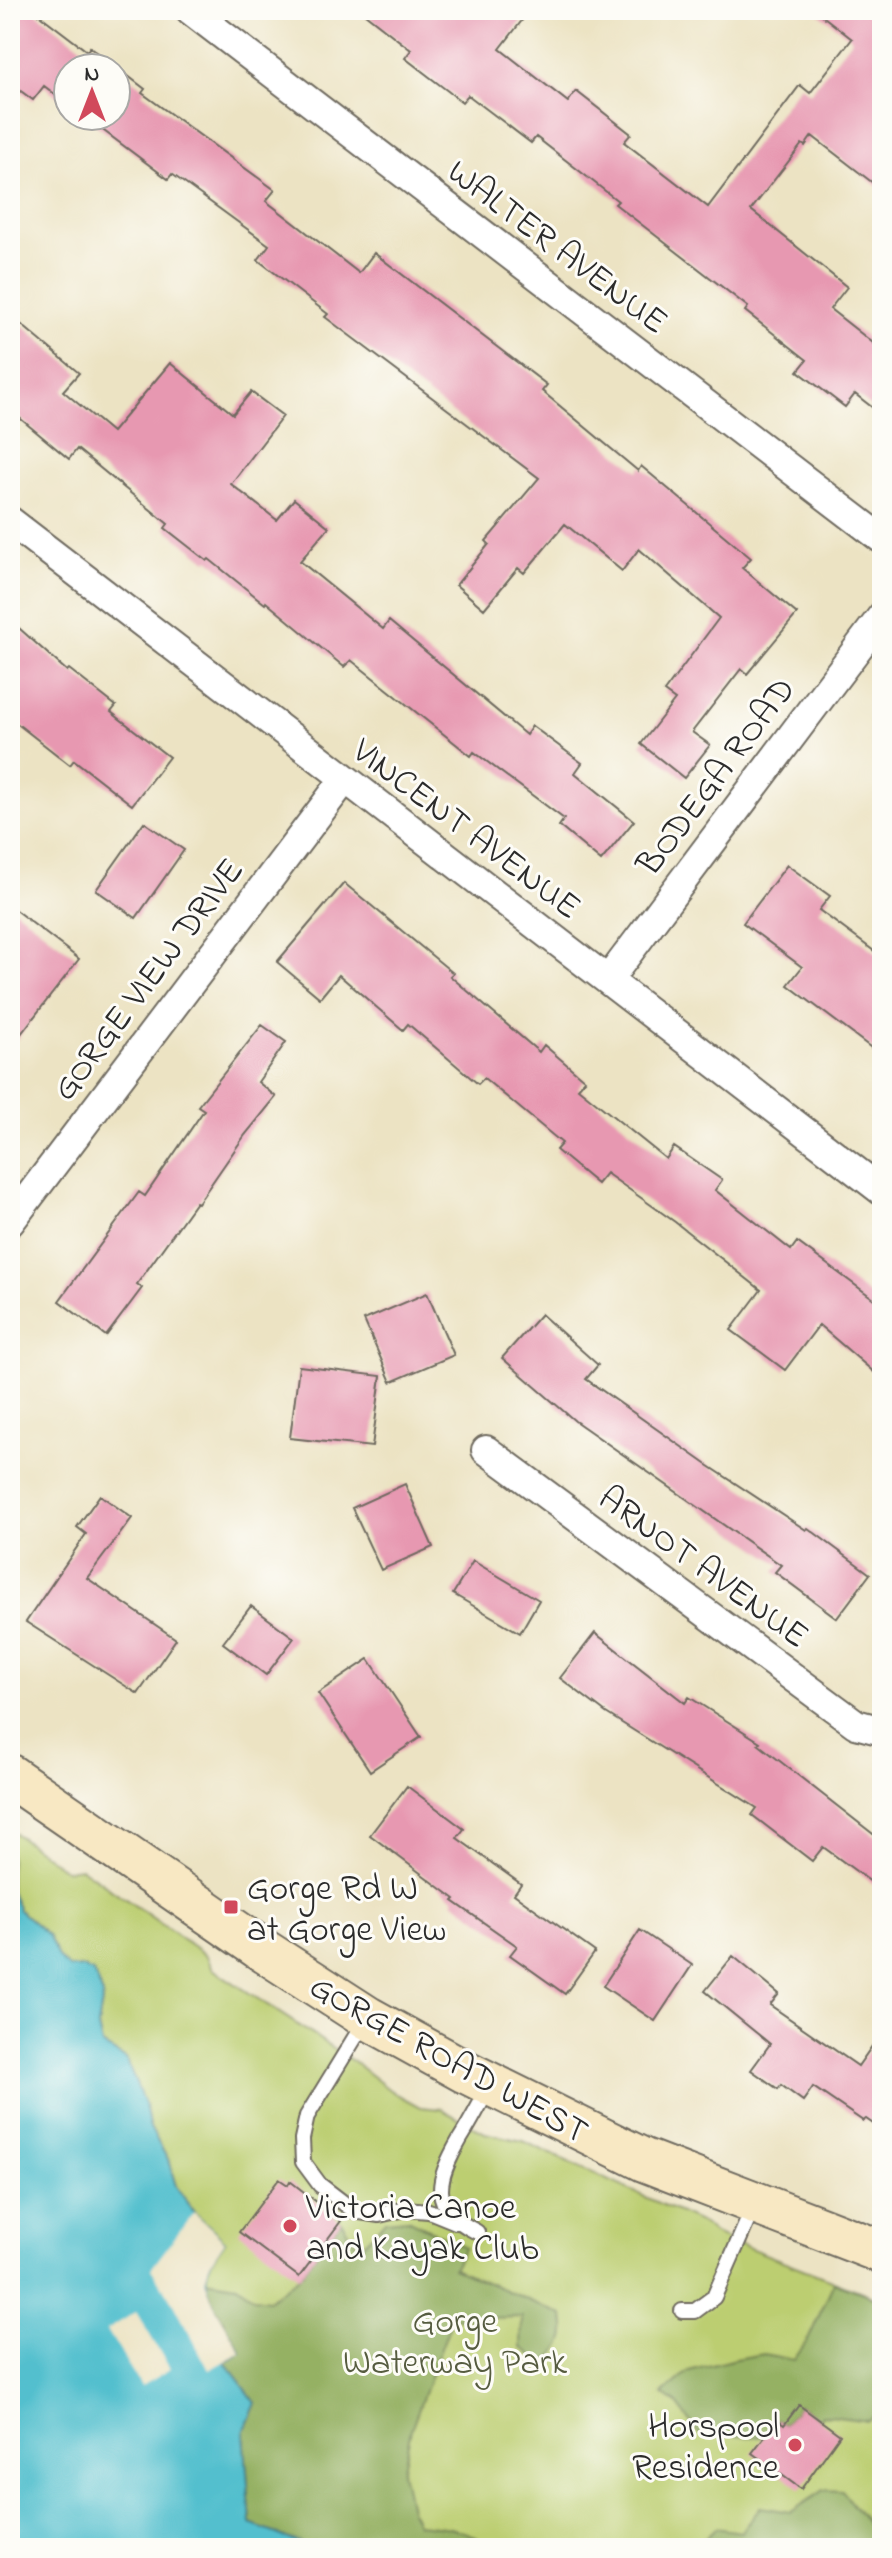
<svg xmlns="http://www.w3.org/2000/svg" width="892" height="2558" font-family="'Indie Flower',sans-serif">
<rect width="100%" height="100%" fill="#fdfcf7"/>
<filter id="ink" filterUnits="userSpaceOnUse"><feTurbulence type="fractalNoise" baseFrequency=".0125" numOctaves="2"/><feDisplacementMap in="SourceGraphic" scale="16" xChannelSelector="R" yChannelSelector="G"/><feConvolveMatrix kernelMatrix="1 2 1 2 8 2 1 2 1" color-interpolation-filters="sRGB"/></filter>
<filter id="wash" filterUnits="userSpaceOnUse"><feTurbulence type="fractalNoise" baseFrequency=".006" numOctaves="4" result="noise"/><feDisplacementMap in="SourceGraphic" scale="32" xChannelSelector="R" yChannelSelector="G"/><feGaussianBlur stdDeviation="1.8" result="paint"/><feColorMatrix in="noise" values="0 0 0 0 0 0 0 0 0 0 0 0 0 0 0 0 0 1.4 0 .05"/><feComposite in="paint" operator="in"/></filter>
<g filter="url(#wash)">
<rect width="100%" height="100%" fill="#ece3c3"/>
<path fill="#bcce71" stroke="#747c4e" stroke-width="2" d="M10 1830 66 1870 81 1868 207 1956 213 1969 354 2062 391 2091 420 2107 441 2109 485 2133 523 2141 702 2223 714 2234 882 2300V2548H312L205 2280 209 2265 225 2241 194 2212 176 2186 168 2160 149 2126 146 2109 126 2059 102 2045 98 2027 103 1995 83 1968H69L59 1959 48 1935 19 1910 10 1891Z"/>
<path fill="#95b163" stroke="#606e47" stroke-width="2" d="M408 2219 465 2247 453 2268 563 2315C570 2340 561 2348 544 2364L521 2347 522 2317 452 2319 411 2429 402 2472 410 2509 418 2524C445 2527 470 2527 489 2548H312L251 2524 244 2432 256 2403 225 2362 241 2351 213 2303 205 2280 237 2285 255 2298 268 2300 299 2277 341 2221 359 2248 385 2221Z
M834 2282 882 2300V2413L868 2421 822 2415 819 2420 799 2405 784 2425 777 2420 764 2437 700 2435 677 2404 663 2394 689 2371 735 2359 764 2354 794 2360 809 2338Z
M824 2490 842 2491 876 2535 882 2538V2548H694L715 2528 741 2532 760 2507 791 2512Z"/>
<path fill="#53bfce" stroke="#3f757c" stroke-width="2" d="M10 1891 19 1910 48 1935 59 1959 69 1968H83L93 1972 103 1995 98 2027 102 2045 126 2059 146 2109 149 2126 168 2160 176 2186 194 2212 225 2241C219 2250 211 2259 208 2269 200 2296 228 2329 241 2352L225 2362 256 2403 244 2432 251 2524 312 2548H10Z"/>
<path fill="#ece3c3" d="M194 2212 225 2241 209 2265 205 2280 213 2303 241 2352 209 2370 175 2305 151 2269Z
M136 2312 170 2369 141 2386 107 2330Z"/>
<g id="blocks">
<path fill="#e798b1" d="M18 10H33L87 51 90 47 145 89 142 93 275 190 266 201 359 273 374 253 547 385 542 391 638 471 641 466 751 558 742 568 797 614 747 674 741 669 692 732 710 745 684 778 641 744 675 700 664 692 719 618 639 549 622 571 565 524 524 573 518 568 484 609 456 585 489 544 486 541 539 478 325 317 328 314 258 260 269 245 172 174 168 179 84 116H116V68H68V104L44 86 33 100 10 83V20Z
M360 10H530L500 49 568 102 576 91 631 134 624 142 708 207 800 85 810 93 852 39 815 10H882V190L812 136 805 146 802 144 751 210 847 287 830 309 882 350V415L855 394 845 407 798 371 807 360 745 311 748 307 615 204 618 201 536 137 531 143 468 95 462 102 405 58 411 50Z
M10 315 79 373 63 391 112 432 170 363 233 414 251 392 283 416 231 484 277 520 294 499 329 527 300 561 383 629 389 621 526 735 532 726 582 763 575 773 634 821 601 861 559 826 564 819 474 752 471 756 351 660 344 667 266 602 265 604 209 559 207 561 165 528 168 524 77 449 69 459 10 410Z
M10 620 67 671 69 669 116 706 111 712 169 757 132 805 74 760 70 765 10 718Z
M144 822 184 850 136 918 96 890Z
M787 865 830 896 819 910 882 957V1056L788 985 802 967 743 923Z
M344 883 453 973 450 976 539 1052 544 1045 585 1080 578 1088 666 1159 674 1147 722 1180 715 1190 791 1250 797 1242 882 1305V1379L819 1325 785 1370 731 1330 761 1290 675 1222 606 1173 597 1184 556 1150 562 1143 484 1078 478 1084 408 1024 403 1030 339 975 320 998 277 962Z
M10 906 79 959 10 1048Z
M262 1025 286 1042 258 1082 276 1097 245 1135 198 1203 196 1202 137 1284 142 1288 106 1336 59 1301 139 1192 145 1196 204 1110 198 1106Z
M427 1293 454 1355 391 1382 364 1320Z
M541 1314 598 1365 586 1379 706 1464 806 1530 808 1528 870 1574 837 1618 775 1572 781 1565 575 1421 502 1358Z
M299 1366 381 1376 372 1447 290 1438Z
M405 1484 433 1547 381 1570 352 1508Z
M100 1495 132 1518 87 1578 176 1639 138 1694 26 1622 86 1534 77 1527Z
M473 1561 539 1600 520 1633 453 1594Z
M251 1606 294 1638 266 1675 223 1643Z
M595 1633 685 1703 689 1697 760 1742 758 1744 882 1841V1890L823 1847 812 1861 752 1815 757 1808 606 1713 560 1678Z
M369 1659 421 1737 370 1771 318 1693Z
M407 1786 464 1829 457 1838 521 1884 514 1894 595 1952 565 1994 510 1955 517 1946 453 1901 455 1899 370 1835Z
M640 1930 692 1965 655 2021 603 1986Z
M733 1956 779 1994 770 2005 858 2066 882 2032V2130L866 2119 863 2121 813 2087 803 2101 781 2085 778 2089 751 2070 770 2044 705 1991Z
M279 2179 288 2185 290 2181 341 2221 299 2277 239 2232Z
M799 2405 840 2435 801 2489 752 2453 777 2420 784 2425Z"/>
</g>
</g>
<g filter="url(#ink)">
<use href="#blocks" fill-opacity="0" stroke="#6f6b60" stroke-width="2"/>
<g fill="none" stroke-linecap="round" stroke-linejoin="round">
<defs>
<path id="service" d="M365 2021 307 2116 302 2139 303 2162 320 2185 354 2211 379 2215 405 2209 429 2211 456 2222
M477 2232C428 2208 436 2181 460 2139 470 2123 479 2106 488 2089
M682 2311H695L714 2297 754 2206"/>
<path id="minor" d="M190 10 882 539
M10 521 882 1191
M608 980 882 616
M10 1222 344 780
M486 1450 856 1724 882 1731"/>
<path id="secondary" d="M10 1776 258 1947 368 2018 466 2072 644 2160 882 2252"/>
</defs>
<use href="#service" stroke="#6f6b60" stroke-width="18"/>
<use href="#minor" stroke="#6f6b60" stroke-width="32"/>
<use href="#secondary" stroke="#6f6b60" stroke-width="46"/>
<use href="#service" stroke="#fff" stroke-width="14"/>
<use href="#minor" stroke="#fff" stroke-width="28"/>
<use href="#secondary" stroke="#f8e8c3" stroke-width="42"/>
</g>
</g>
<g fill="#d1495b" stroke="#fdfcf7" stroke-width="3">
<rect x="223" y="1899" width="16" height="16" rx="4"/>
<circle cx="290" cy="2226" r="8"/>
<circle cx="795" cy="2445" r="8"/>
</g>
<g text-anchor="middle" stroke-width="6" stroke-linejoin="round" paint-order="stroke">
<g font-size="36" fill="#2b2b2b" stroke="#fdfcf7">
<text transform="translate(559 245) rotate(37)" y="13">WALTER AVENUE</text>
<text transform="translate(714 775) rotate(-53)" y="13">BODEGA ROAD</text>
<text transform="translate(468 827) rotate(37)" y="13">VINCENT AVENUE</text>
<text transform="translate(146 978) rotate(-53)" y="13">GORGE VIEW DRIVE</text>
<text transform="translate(705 1565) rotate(36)" y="13">ARNOT AVENUE</text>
<text transform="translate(450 2057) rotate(29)" y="13">GORGE ROAD WEST</text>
</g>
<g font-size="36" fill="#2b2b2b" stroke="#fdfcf7" text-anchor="start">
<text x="247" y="1899">Gorge Rd W<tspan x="247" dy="41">at Gorge View</tspan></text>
<text x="306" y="2218">Victoria Canoe<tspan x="306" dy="41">and Kayak Club</tspan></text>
<text x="779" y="2437" text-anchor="end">Horspool<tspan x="779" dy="41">Residence</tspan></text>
</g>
<g font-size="36" fill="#565c40" stroke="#fdfcf7">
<text x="455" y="2332">Gorge<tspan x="455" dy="41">Waterway Park</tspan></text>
</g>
</g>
<rect width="892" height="2558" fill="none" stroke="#fdfcf7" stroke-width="40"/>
<g transform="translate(92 92)"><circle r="38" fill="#fdfcf7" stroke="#a9a8a5" stroke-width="2"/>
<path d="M0-6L14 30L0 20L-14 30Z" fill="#d1495b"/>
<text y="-12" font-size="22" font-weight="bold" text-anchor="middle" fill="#2b2b2b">N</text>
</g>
</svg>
